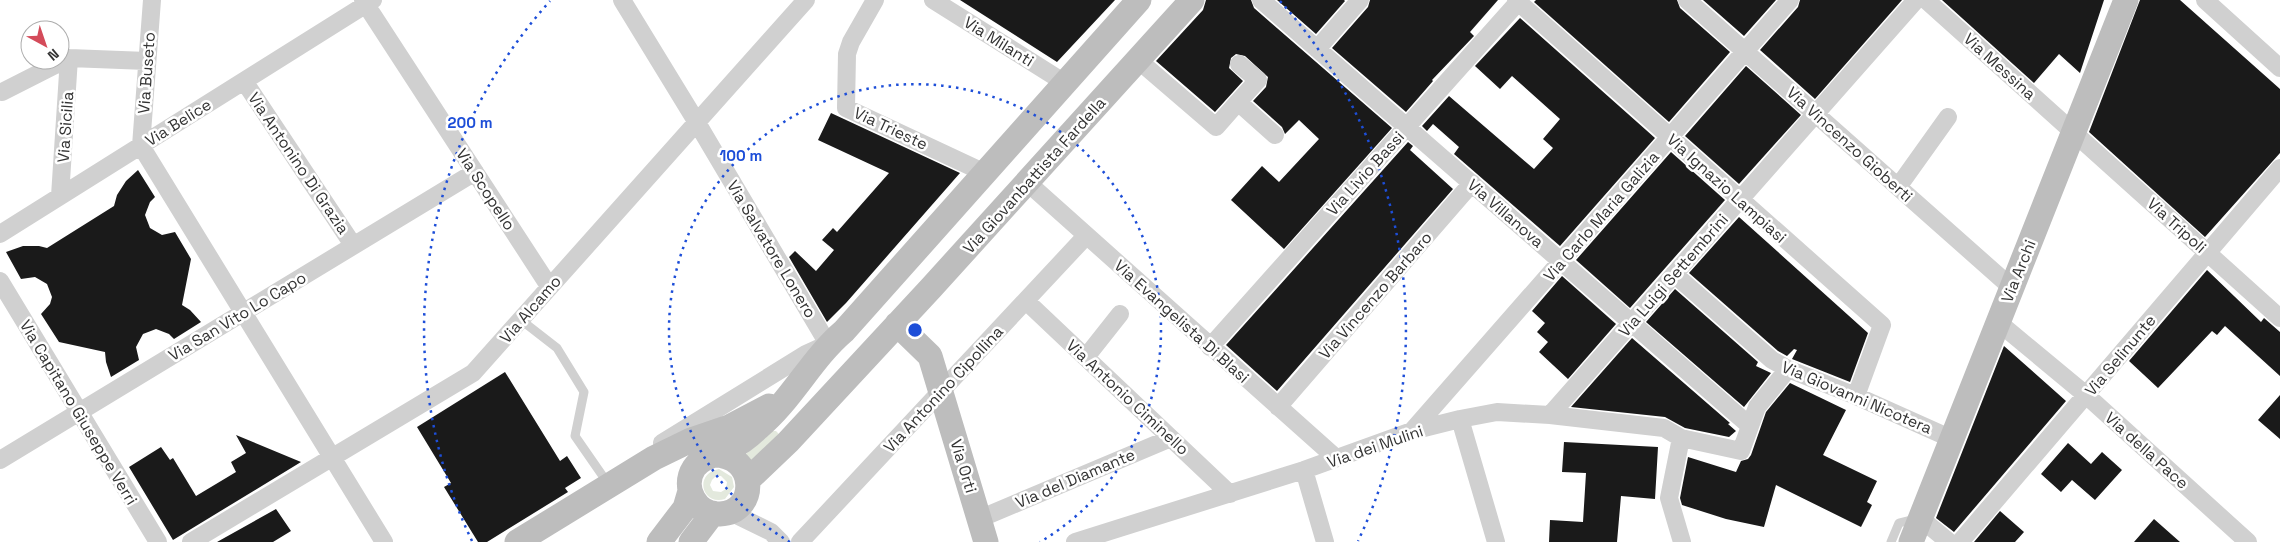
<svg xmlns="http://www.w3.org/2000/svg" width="2280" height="542" font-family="'Space Grotesk',sans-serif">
<rect width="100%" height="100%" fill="#fff"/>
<path fill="#e3e9dd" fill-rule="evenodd" d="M772 431H776L779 434 752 462 745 455Z
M719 469 732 477 734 487 725 499C701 506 694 473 719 469ZM716 476H721L727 482 726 489 721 492 713 491 710 485 712 480Z"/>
<path fill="#1a1a1a" d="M960 0H1115L1057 62Z
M1206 0H1251L1254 8 1392 128 1284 249 1231 200 1262 166 1279 182 1319 139 1299 120 1285 134 1282 127 1253 101 1266 87 1268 77 1245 56 1236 54 1231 58 1229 68 1243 81 1215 112 1156 61 1203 10Z
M1277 0H1344L1345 1 1316 34Z
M1370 0H1498L1470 32 1474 36 1432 80 1433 81 1406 112 1332 48 1368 7Z
M1536 0H1677L1680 8 1730 52 1669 122 1534 2Z
M1703 0H1776L1744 36Z
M1800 0H1902L1815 99 1760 50 1798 7Z
M1942 0H2104L2080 73 2059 54 2034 83Z
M2140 0H2180L2280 89V153L2205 237 2089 132Z
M1520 18 1655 138 1560 246 1454 154 1459 147 1433 124 1427 131 1422 126 1449 96 1534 169 1553 148 1543 139 1560 119 1512 76 1500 89 1475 66Z
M1746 66 1801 115 1739 184 1685 136Z
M831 113 960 173 846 303 827 322 789 257 795 251 816 271 834 250 822 240 833 228 837 232 889 173 818 140Z
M1408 142 1413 146 1410 150 1453 189 1277 391 1226 345Z
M1671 152 1725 200 1630 308 1576 260Z
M138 170 155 197 150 202 145 215 150 228 162 235 175 232 191 259 182 305 190 310 201 322 174 339 169 334 156 329 143 334 136 347 139 360 111 377 106 362 105 352 59 342 41 314 50 304 52 297 47 284 35 277 21 279 6 252 23 246H39L47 248 114 206 117 195 126 181Z
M1739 217 1868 333 1850 382 1792 359 1797 350 1794 349 1787 356 1778 351 1689 273Z
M2207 270 2261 322 2264 318 2280 332V376L2225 326 2217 335 2212 331 2158 388 2129 361Z
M1562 276 1616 324 1568 379 1539 352 1548 342 1537 332 1545 323 1532 311Z
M1675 289 1758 362 1756 366 1771 373 1744 407 1646 322Z
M1632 338 1730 423 1728 424 1736 431 1729 437 1685 428 1665 417 1571 407Z
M2004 346 2066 401 1954 532 1936 518Z
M505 372 560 461 567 456 581 478 565 488 568 492 487 542H478L444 487 451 483 417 427Z
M1790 383 1846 410 1823 455 1877 481 1867 502 1872 505 1861 527 1776 485 1764 527 1726 519 1682 505 1680 498 1688 457 1736 472 1741 461 1748 459 1751 455 1766 412Z
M2280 395V439L2258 420Z
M236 435 301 462 173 540 129 467 161 447 170 460 173 458 196 496 236 472 231 462 246 453Z
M1564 442 1658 447 1655 499 1621 496 1617 542H1549L1550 520 1583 522 1586 473 1562 472Z
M2068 443 2091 464 2102 452 2122 470 2095 500 2072 480 2061 492 2041 474Z
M276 509 291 531 273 542H217Z
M2000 511 2024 532 2015 542H1974Z
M2154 519 2180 542H2134Z"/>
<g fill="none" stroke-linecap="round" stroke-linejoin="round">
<path stroke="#d0d0d0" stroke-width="9" d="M521 320 557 348 584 392 575 436 609 485
M1891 542 1899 523 1915 519"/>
<path stroke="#d0d0d0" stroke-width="18" d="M152 0 141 146 384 542
M363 0 549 286
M622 0 696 121 828 344 806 354 662 443
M875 0 851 42 847 54 846 108 985 173
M933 0 1065 83
M1261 0 1750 426
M1516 0 1882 325 1856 396
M1687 0 2012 288
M1926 0 2280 318
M2205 0 2280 68
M1317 49 1360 0
M1138 60 1216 127 1238 102 1275 135
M244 81 353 245
M2 92 69 58 147 61
M1238 102 1258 80 1239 64
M1028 183 1336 458
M1898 187 1948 117
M60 196 69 58
M0 234 373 0
M1674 274 1772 360 1788 369 1856 396 1952 439
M0 281 158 542
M1026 301 1230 494
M1998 322 2086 395 2248 542
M1210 347 1520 0
M1086 357 1120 314
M1278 407 1472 183
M1550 415 1916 0
M1460 419 1496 542
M1412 431 1790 0
M0 460 475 172
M1304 470 1325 542
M730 512 771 532 781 542
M1920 518 1949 542
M979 519 1171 438
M191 542 473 373 806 0
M800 542 1086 236
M1075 542 1304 470 1412 431 1460 419 1497 412 1550 415 1664 428 1681 438
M1682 542 1669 498 1681 438 1741 451 1757 407 1788 369
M1960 542 2280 168"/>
<path stroke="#bdbdbd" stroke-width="25" d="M897 324 930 356 986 542
M714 455C758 455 758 513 720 514 697 515 681 488 694 468 702 456 719 454 731 448 741 443 750 436 758 428 792 400 811 359 844 331L1139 0
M748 480 788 442 931 288 1192 0
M517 542 654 458 691 440 729 427 769 406
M659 542 685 508 690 491
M691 542 713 513
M1911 542 2126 0"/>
</g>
<g fill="none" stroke="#1d4ed8" stroke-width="2.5" stroke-dasharray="2.5 5">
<path d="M790 542A246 246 0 1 1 1040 542"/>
<path d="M472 541A491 491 0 0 1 550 1M1280 1A491 491 0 0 1 1358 541"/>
</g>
<g text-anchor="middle" stroke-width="5" stroke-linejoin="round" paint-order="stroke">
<g font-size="16" fill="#333" stroke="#fff">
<text transform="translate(999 41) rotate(32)" y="6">Via Milanti</text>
<text transform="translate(2000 66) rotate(42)" y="6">Via Messina</text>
<text transform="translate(146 73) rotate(-86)" y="6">Via Buseto</text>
<text transform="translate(178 122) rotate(-32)" y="6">Via Belice</text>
<text transform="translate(65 127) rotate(-86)" y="6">Via Sicilia</text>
<text transform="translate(891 128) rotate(25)" y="6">Via Trieste</text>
<text transform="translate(1850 144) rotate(42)" y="6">Via Vincenzo Gioberti</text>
<text transform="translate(299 163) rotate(56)" y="6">Via Antonino Di Grazia</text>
<text transform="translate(1365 173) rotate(-48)" y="6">Via Livio Bassi</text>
<text transform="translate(1034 175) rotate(-48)" y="6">Via Giovanbattista Fardella</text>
<text transform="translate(1727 188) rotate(42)" y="6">Via Ignazio Lampiasi</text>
<text transform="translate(486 189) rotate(57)" y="6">Via Scopello</text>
<text transform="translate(1506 213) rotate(41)" y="6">Via Villanova</text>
<text transform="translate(1601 216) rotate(-49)" y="6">Via Carlo Maria Galizia</text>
<text transform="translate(2177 225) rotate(42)" y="6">Via Tripoli</text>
<text transform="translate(772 249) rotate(59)" y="6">Via Salvatore Lonero</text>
<text transform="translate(2018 271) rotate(-68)" y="6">Via Archi</text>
<text transform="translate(1673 275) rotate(-49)" y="6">Via Luigi Settembrini</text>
<text transform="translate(1375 295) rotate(-49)" y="6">Via Vincenzo Barbaro</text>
<text transform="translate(530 309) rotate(-49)" y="6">Via Alcamo</text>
<text transform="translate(237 316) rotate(-31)" y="6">Via San Vito Lo Capo</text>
<text transform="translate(1182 321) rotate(42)" y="6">Via Evangelista Di Blasi</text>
<text transform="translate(2120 355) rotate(-50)" y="6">Via Selinunte</text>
<text transform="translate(943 389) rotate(-47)" y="6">Via Antonino Cipollina</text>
<text transform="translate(1128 397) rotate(43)" y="6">Via Antonio Ciminello</text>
<text transform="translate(1857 397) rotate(23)" y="6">Via Giovanni Nicotera</text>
<text transform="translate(79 412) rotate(59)" y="6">Via Capitano Giuseppe Verri</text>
<text transform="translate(1375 446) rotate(-19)" y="6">Via dei Mulini</text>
<text transform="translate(2147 450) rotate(42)" y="6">Via della Pace</text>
<text transform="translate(964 466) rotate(73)" y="6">Via Orti</text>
<text transform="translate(1075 478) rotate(-23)" y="6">Via del Diamante</text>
</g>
</g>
<circle cx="915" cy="330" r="8" fill="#1d4ed8" stroke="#fff" stroke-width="2.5"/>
<g font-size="15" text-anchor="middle" font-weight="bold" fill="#1d4ed8" stroke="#fff" stroke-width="5" stroke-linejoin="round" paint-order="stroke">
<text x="470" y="128">200 m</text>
<text x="741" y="161">100 m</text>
</g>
<g transform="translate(45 45) rotate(140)"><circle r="24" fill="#ffffff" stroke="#adadad"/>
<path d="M0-4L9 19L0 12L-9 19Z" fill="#d44b5a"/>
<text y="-8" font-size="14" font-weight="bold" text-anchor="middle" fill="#333333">N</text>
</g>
</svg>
